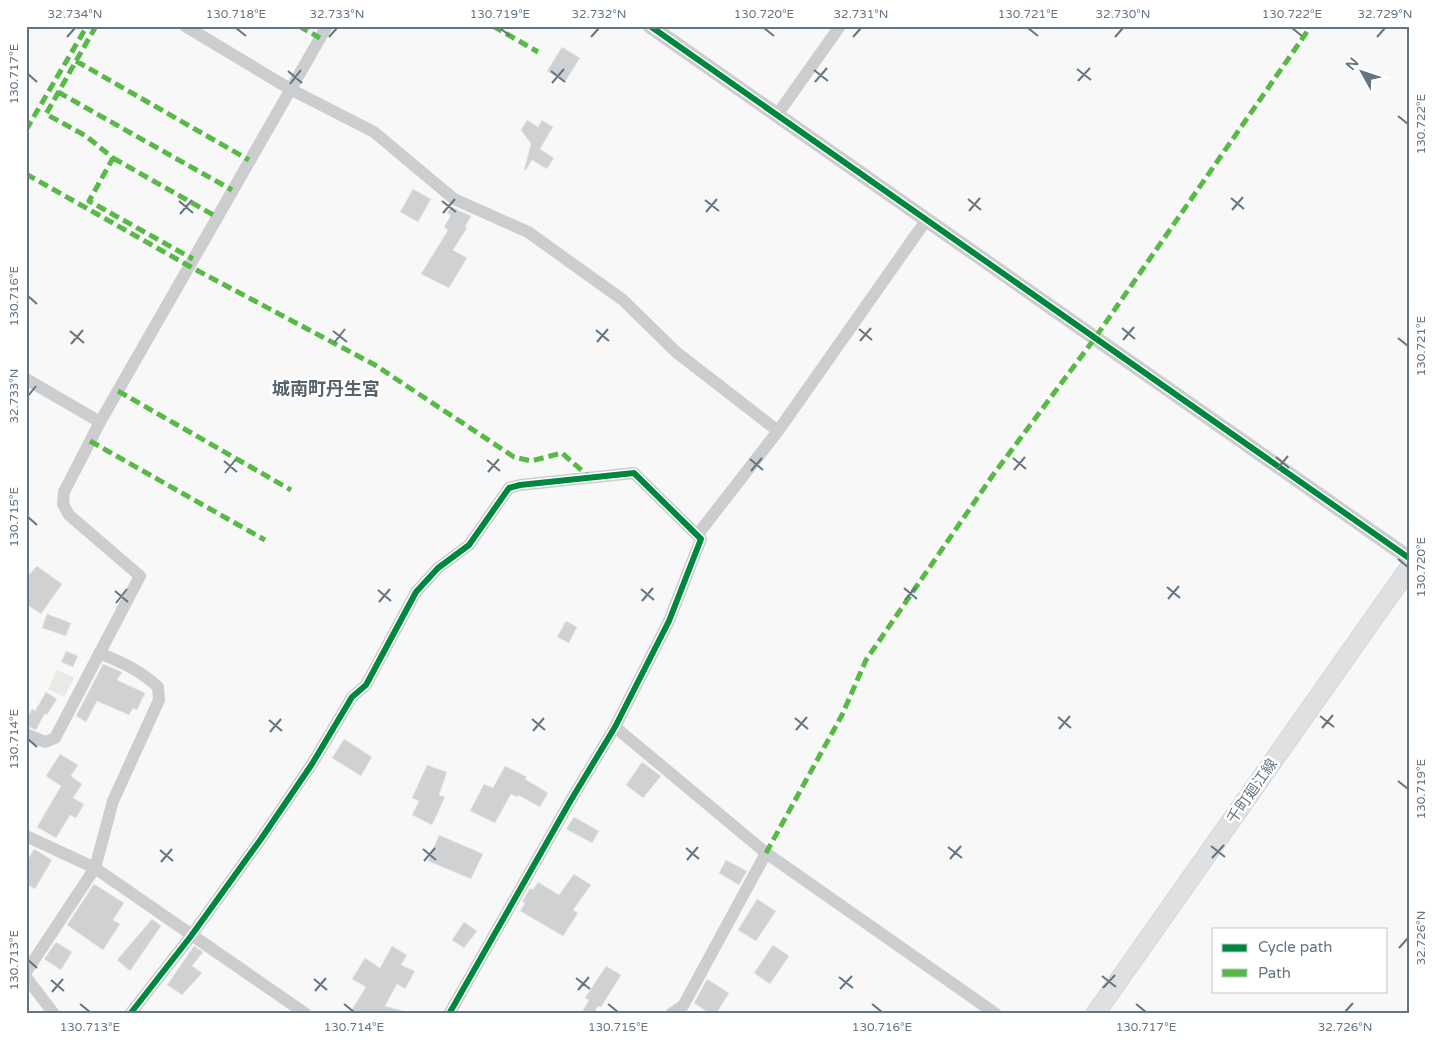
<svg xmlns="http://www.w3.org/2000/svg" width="1435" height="1040" font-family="'Varela Round','Noto Sans JP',sans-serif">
<rect width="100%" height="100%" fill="#f8f8f8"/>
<path fill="#e7eae5" d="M57 670 74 678 64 697 48 689Z"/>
<path fill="#cfd1d2" stroke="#e8e8e8" d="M562 47 580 58 565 82 547 71Z
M527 120 538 127 542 120 553 127 540 149 554 158 547 169 532 160 526 170H524L531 144 521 130Z
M413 189 431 199 418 222 400 212Z
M451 207 471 216 465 227 467 228 453 250 467 258 449 288 421 274 448 230 444 227 451 215 447 213Z
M37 566 62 584 41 614 26 604V578Z
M47 614 71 623 66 636 42 628Z
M566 621 577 627 569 643 557 637Z
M66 651 78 656 73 667 61 662Z
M103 664 122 672 117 680 145 693 137 710 133 708 129 715 97 701 86 722 76 716Z
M46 692 57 699 47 715 45 713 36 730 26 726V720L32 709 35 711Z
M344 739 372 757 361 776 332 758Z
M60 754 78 765 71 776 82 784 73 798 84 804 76 818 70 815 56 838 37 827 61 786 46 776Z
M642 762 661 776 643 798 626 785Z
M427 765 447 772 439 795 445 797 432 825 412 815 419 801 412 798Z
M505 766 527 777 525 779 548 793 540 807 518 795 517 797 511 794 495 823 470 811 484 784 493 788Z
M574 817 599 831 592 843 566 829Z
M439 835 483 854 471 879 428 861Z
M34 849 52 860 35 889 26 884V863Z
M726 860 747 871 739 885 719 873Z
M574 874 591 885 573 910 578 913 563 936 520 911 525 903 522 902 530 888 533 890 538 882 559 895Z
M94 884 124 903 113 920 120 924 103 950 67 925Z
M757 899 776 911 756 941 738 930Z
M152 919 161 926 130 971 117 960Z
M464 922 477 931 464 948 452 940Z
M56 942 72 952 61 970 44 959Z
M773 945 789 956 770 984 754 973Z
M194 946 203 952 192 966 202 973 182 995 167 985Z
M392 946 407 955 401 965 415 971 405 989 397 984 385 1006 403 1011V1014H349L366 987 352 979 365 958 380 968Z
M606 966 621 975 601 1007 598 1006 594 1014H581L589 1000 585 998Z
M707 979 729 993 716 1014H710L694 1003Z"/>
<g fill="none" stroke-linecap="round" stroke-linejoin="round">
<defs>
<path id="secondary" d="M1095 1014 1409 568"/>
</defs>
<use href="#secondary" stroke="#d5d6d7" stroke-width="20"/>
<path stroke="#cbcdce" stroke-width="12" d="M185 26 290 89 374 132 454 199 528 232 623 300 676 352 778 431
M777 115 840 26
M26 379 100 422
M698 534 778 431 927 219
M615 727 766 853 996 1014
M26 734 45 742 55 738 140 576 69 515 63 504 64 492 100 422 327 26
M26 836 95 868 306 1014
M26 972 95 868 113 801 159 700 158 687C140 670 121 662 99 653
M26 977 54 1014
M130 1014 191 936 261 839 312 764 352 697 366 685 416 592 438 568 469 545 509 488 520 485 634 473 701 539 669 621 615 727 571 800 449 1014
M671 1014 683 1006 766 853"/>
<path stroke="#cbcdce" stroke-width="15" d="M650 26 1409 558"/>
<use href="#secondary" stroke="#dfe0e1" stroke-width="18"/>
<path stroke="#58b947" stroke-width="5" stroke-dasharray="10 5" stroke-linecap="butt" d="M96 26 46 114 86 136 113 158 89 201 193 259
M299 26 320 38
M493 26 538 52
M76 61 249 160
M58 92 232 190
M26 130 87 26
M113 158 217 217
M26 174 189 266 375 365 514 457 531 461 562 453 588 476
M118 391 291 490
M90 441 265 540
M766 853 842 715 866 660 993 475 1095 338 1311 26"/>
<defs>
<path id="cycleway" d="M650 26 1409 558
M130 1014 191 936 261 839 312 764 352 697 366 685 416 592 438 568 469 545 509 488 520 485 634 473 701 539 669 621 615 727 571 800 449 1014"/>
</defs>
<use href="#cycleway" stroke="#fff" stroke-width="9"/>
<use href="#cycleway" stroke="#00873e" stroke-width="6"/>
</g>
<path fill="none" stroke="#657481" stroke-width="2" d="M236 28 246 36M500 28 510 36M764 28 774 36M1028 28 1038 36M1292 28 1302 36M67 37 75 28M329 37 337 28M591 37 599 28M853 37 861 28M1115 37 1123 28M1377 37 1385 28M1077 69 1091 80M814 70 828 81M288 71 302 83M551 71 565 82M28 74 37 82M1078 81 1090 68M815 82 827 68M552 83 564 69M290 84 301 70M1398 116 1408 124M1231 198 1244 209M968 199 981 210M705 200 719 211M179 201 193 213M442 201 456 212M1232 210 1243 197M969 211 980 198M706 212 717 199M443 213 455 199M180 214 192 200M28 296 37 304M1122 328 1135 339M859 329 872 340M596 330 609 341M70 331 84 343M333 331 347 342M1398 338 1408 346M1123 340 1134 327M860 341 871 328M597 342 608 329M334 343 345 329M71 344 83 330M28 396 36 386M1276 457 1289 468M1013 458 1026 469M750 459 763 470M487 460 500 471M224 461 237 472M1277 469 1288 456M1014 470 1025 457M751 471 762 458M488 472 499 459M225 473 236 459M28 517 37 525M1398 559 1408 567M1167 587 1180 598M904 588 917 599M641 589 654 600M378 590 391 601M115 591 128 602M1168 599 1179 586M905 600 916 587M642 601 653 588M379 602 390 589M116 603 127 589M1320 716 1334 727M1058 717 1071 728M795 718 808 729M532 719 545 730M269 720 282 731M1322 728 1333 715M1059 729 1070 716M796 730 807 717M533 731 544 718M270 732 281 719M28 739 37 747M1398 781 1408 789M1211 846 1225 857M948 847 962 858M686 848 699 859M423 849 436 860M160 850 173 861M1212 858 1224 845M950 859 961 846M687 860 698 847M424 861 435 848M161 862 172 849M1399 948 1408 938M28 960 37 968M1102 976 1116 987M839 977 853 988M576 978 590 989M314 979 327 990M51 980 64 991M1103 988 1115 975M840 989 852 976M578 990 589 977M315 991 326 978M52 992 63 979M80 1004 90 1012M344 1004 354 1012M608 1004 618 1012M872 1004 882 1012M1136 1004 1146 1012M1345 1012 1353 1003"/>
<g text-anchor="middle" stroke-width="5" stroke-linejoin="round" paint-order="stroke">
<g font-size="15" fill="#657481" stroke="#fff">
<text transform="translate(1252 791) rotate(-55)" y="5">千町廻江線</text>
</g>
<g font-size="18" font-weight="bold" fill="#57636c" stroke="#fff">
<text x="326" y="395">城南町丹生宮</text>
</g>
</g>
<rect width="1435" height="1040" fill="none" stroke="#ffffff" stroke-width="55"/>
<rect x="1212" y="928" width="175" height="65" fill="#ffffff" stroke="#c1c7cd"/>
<rect x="1222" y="944" width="25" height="8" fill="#00873e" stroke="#c1c7cd"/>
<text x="1258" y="952" font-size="15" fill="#657481">Cycle path</text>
<rect x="1222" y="969" width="25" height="8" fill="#58b947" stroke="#c1c7cd"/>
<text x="1258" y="978" font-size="15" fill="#657481">Path</text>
<g transform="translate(1362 72) rotate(310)" stroke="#ffffff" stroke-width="4" paint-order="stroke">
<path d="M0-4L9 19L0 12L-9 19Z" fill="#657481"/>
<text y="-8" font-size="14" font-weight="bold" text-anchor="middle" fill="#657481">N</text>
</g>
<rect x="28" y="28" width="1380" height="984" fill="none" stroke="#657481" stroke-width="2"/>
<g font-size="12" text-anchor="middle" fill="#657481">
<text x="75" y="18">32.734°N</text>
<text x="236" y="18">130.718°E</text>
<text x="337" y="18">32.733°N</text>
<text x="500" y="18">130.719°E</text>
<text x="599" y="18">32.732°N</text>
<text x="764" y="18">130.720°E</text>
<text x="861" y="18">32.731°N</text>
<text x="1028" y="18">130.721°E</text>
<text x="1123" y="18">32.730°N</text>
<text x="1292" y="18">130.722°E</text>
<text x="1385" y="18">32.729°N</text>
<text transform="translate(14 74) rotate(-90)" y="4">130.717°E</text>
<text transform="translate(1421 124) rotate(-90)" y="4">130.722°E</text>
<text transform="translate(14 296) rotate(-90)" y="4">130.716°E</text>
<text transform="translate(1421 346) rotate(-90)" y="4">130.721°E</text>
<text transform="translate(14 396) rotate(-90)" y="4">32.733°N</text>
<text transform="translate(14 517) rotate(-90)" y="4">130.715°E</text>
<text transform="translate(1421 567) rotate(-90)" y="4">130.720°E</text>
<text transform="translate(14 739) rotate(-90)" y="4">130.714°E</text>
<text transform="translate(1421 789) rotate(-90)" y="4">130.719°E</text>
<text transform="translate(1421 938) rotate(-90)" y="4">32.726°N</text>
<text transform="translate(14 960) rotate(-90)" y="4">130.713°E</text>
<text x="90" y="1031">130.713°E</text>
<text x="354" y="1031">130.714°E</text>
<text x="618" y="1031">130.715°E</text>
<text x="882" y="1031">130.716°E</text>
<text x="1146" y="1031">130.717°E</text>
<text x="1345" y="1031">32.726°N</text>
</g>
</svg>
